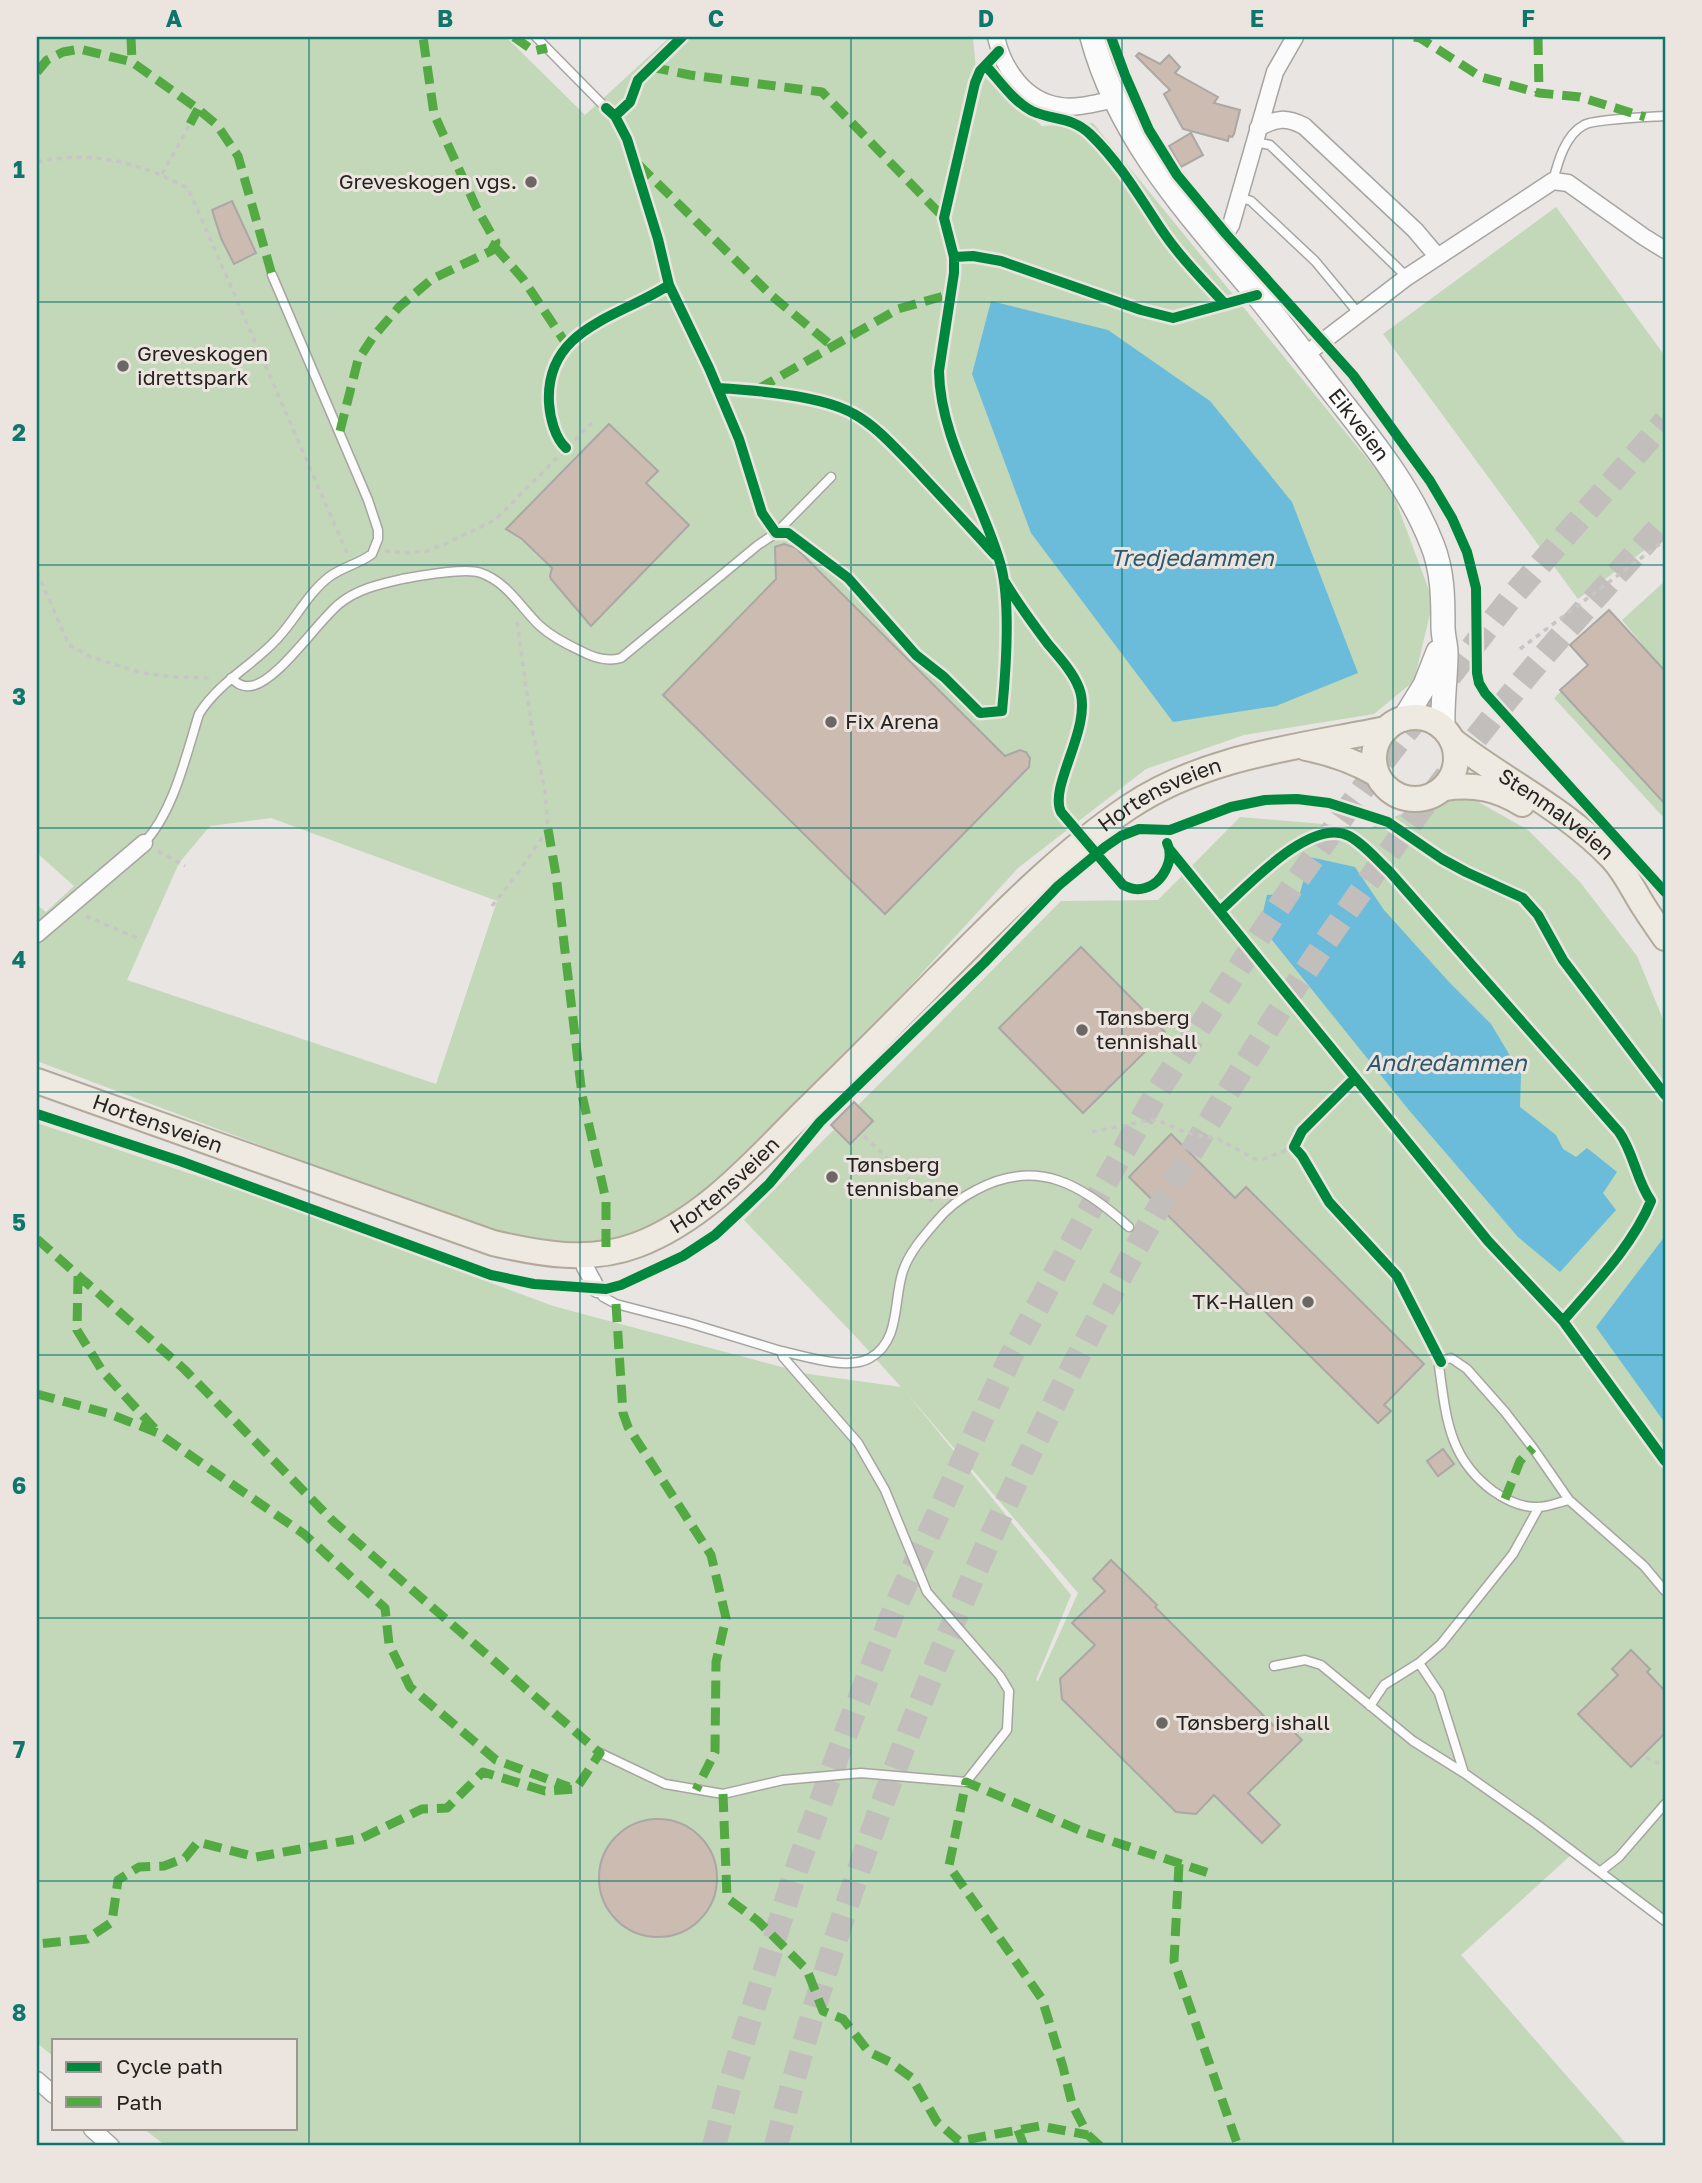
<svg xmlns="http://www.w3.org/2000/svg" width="1702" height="2183" font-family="'Golos Text',sans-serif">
<rect width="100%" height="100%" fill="#e8e5e2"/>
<path fill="#c2d8b8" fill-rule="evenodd" d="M37 37H506L585 115 670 37H973L976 70 1042 126 1093 123 1391 488 1433 601 1414 681 1374 714 1244 735 1146 769 1018 868 805 1101 689 1214 608 1244 510 1239 37 1061V905L46 912 74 886 37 853ZM271 818 497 901 436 1084 127 980 179 863 210 826Z
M1556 207 1665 356V535L1578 599 1383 334Z
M1665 581V819L1554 698 1581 673 1594 686 1641 643 1622 620Z
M1473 799 1528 830 1580 882 1637 956 1665 1024V1923L1571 1855 1461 1955 1628 2146H166L144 2129H296V2041H54V2057L37 2043V1123L243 1191 553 1306 808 1374 901 1387 857 1338 744 1220 1061 901 1158 900 1240 817 1370 828 1425 803ZM905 1391 1078 1593 1038 1681 1036 1680 1071 1595Z"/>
<path fill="#6bbbda" d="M991 301 1108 330 1210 401 1292 502 1358 673 1276 706 1173 722 1031 533 972 374Z
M1310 857 1355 867 1384 910 1449 982 1491 1024 1521 1074 1520 1107 1556 1135 1563 1149 1576 1157 1587 1148 1617 1172 1603 1193 1616 1210 1560 1272 1518 1237 1408 1109 1260 925 1267 895 1300 893Z
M1665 1236V1423L1596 1327Z"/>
<path fill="#ccbbb0" stroke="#aaa7a5" stroke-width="2" d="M1139 53 1160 64 1169 55 1180 67 1175 73 1218 97 1214 103 1240 110 1234 134 1232 137 1229 136 1228 141 1183 129 1164 94 1170 90 1136 56Z
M1191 133 1203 155 1181 167 1169 146Z
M232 201 256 253 234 264 221 238 212 210Z
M609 424 658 471 646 483 689 525 591 626 551 579 550 576 552 568 522 539 506 529Z
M784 544 796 548 1005 756 1020 750 1026 752 1030 758 1029 767 885 914 663 695 776 579 775 547Z
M1609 610 1665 671V804L1560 690 1588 665 1570 645Z
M1081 947 1165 1032 1083 1113 999 1028Z
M854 1102 873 1121 850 1144 831 1125Z
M1171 1134 1235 1198 1246 1187 1424 1364 1384 1405 1391 1411 1378 1423 1129 1177Z
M1443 1449 1454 1464 1438 1476 1427 1461Z
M1111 1560 1157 1605 1155 1607 1278 1730 1285 1723 1302 1740 1248 1793 1280 1825 1262 1843 1214 1795 1196 1814 1176 1812 1062 1699 1060 1679 1095 1645 1072 1623 1105 1591 1093 1579Z
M1631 1650 1650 1669 1647 1672 1665 1691V1733L1631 1767 1578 1714 1618 1675 1612 1669Z
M599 1878a59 59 0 1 1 118 0a59 59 0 1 1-118 0Z"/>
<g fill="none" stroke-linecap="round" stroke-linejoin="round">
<path stroke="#c1bebb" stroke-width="24" stroke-dasharray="24 12" stroke-linecap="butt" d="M714 2146 730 2084 793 1879 842 1743 896 1605 1010 1358 1079 1229 1157 1092 1292 887 1374 773 1510 599 1665 421
M776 2146C911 1621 1171 1108 1515 690 1563 631 1615 577 1665 521"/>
<defs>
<path id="service" d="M536 37 606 108
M1255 142 1270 145 1407 277
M1553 181C1558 162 1565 135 1584 125 1594 119 1650 117 1665 116
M1239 197 1251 201 1315 261 1359 314
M231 678C237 683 241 687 250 686 276 684 317 622 339 604 357 589 380 584 402 579 420 576 465 567 481 573 507 582 521 608 540 626 552 637 566 644 581 651 594 658 607 662 621 658L758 545 776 533 831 477
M144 843C174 811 186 755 199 714 219 682 252 666 277 639 295 620 308 593 329 577 342 567 359 564 372 554L378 539V530L368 500 272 275
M597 1289 603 1297 616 1304 689 1323 781 1351 783 1357 858 1443 885 1490 927 1592 1000 1676 1009 1691 1007 1730 966 1782 861 1773 783 1780 723 1794 665 1784 600 1753
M781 1351C805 1356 848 1371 870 1358 901 1341 893 1300 903 1271 909 1253 923 1237 935 1223 947 1208 960 1198 976 1190 1037 1157 1083 1185 1129 1227
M1569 1500 1533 1448 1505 1412 1467 1369 1451 1358 1443 1360 1439 1366C1446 1416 1448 1458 1493 1491 1506 1500 1521 1508 1538 1507 1548 1507 1559 1502 1569 1500L1644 1566 1665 1591
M1274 1666 1305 1660 1321 1665 1413 1741 1464 1773 1535 1823 1665 1921
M1370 1706 1384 1685 1419 1663
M1464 1773 1439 1693 1419 1663 1441 1644 1513 1554 1539 1507
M1601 1871 1619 1857 1665 1804"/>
<path id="minor" d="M996 37C1003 69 1025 101 1060 106 1078 109 1099 102 1116 99
M1258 128C1276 118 1286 117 1304 126L1415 230 1437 256
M1217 247 1231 225 1275 72 1295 37
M1305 355 1407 277 1553 181 1568 183 1644 237 1665 250
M37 934 144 843
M584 1255 585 1267 597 1289
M37 2080 54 2095
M92 2129 111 2146"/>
<g id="secondary">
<path id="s1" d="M1092 37C1120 141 1192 217 1259 297 1286 330 1311 364 1338 398 1374 444 1410 488 1432 544 1443 571 1443 599 1443 627 1443 636 1446 645 1446 653 1446 678 1442 702 1443 727"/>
<path d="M1404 719 1425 685 1438 652"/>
</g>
<g id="primary">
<circle cx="1415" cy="758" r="41"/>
<path id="s2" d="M1452 740C1505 781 1565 809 1612 858 1626 873 1633 890 1644 907 1651 918 1658 928 1665 938"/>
<path d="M1306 748C1332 753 1354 761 1377 774"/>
<path d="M1444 788C1474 784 1497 788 1522 804"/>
<path id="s3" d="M37 1081 493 1243C540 1254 589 1263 637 1245 705 1219 755 1161 805 1111 850 1067 895 1022 939 977 999 917 1058 855 1129 807 1205 756 1298 747 1386 729"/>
</g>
</defs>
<use href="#service" stroke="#a7a5a2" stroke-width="11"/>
<use href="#minor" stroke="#a7a5a2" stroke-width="19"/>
<use href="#secondary" stroke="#a7a5a2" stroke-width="26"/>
<use href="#primary" stroke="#b2a99a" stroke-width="28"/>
<path stroke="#c7c6c5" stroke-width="3.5" stroke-dasharray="5 5" stroke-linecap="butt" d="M37 162C94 150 137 162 188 188L347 553
M162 174 190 124
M385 551 405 553 427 551 445 544 495 520 592 423
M37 572 69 645 91 657 142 673 175 677 212 678
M1520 649 1665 540
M158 851 185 866
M492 906 520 870 548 829 545 791 532 729 517 622
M86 916 141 940
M1092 1132 1151 1120 1160 1121 1187 1133 1218 1139 1255 1159H1264L1294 1147
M864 1136 936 1205
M1646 1757 1652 1761 1665 1765"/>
<use href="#service" stroke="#fcfbfb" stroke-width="8"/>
<use href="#minor" stroke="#fcfbfb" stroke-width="16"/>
<use href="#secondary" stroke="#fcfbfb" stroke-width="23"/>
<use href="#primary" stroke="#eee9e1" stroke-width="24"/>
<path stroke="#53aa43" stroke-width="9" stroke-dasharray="18 9" stroke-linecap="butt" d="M131 37 132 62
M514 37 534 51 547 48
M1414 37 1420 38 1481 77 1539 93 1580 97 1645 117
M1538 37 1539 93
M651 67 690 75 822 92 944 218
M37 72 47 60 63 52 80 49 132 62 198 109 217 125 238 156 272 275
M190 124 198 109
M638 164 772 296 832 346
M495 247 523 279 567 345
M758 389 898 309 951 294
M340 431 358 360 373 337 399 307 432 279 491 251 496 242 477 209 434 114 423 37
M548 829 556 875 582 1095 606 1200V1253
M37 1239 184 1369 334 1522 600 1753 576 1789 545 1791 483 1772 447 1808 422 1809 362 1838 256 1857 198 1842 185 1858 164 1866 139 1867 118 1880 112 1922 87 1939 37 1944
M78 1276 77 1330 103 1372 156 1430
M616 1304 623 1413 628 1427 711 1555 726 1618 716 1662 715 1752 696 1790
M37 1394 110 1414 158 1433 304 1534 385 1608 389 1644 410 1687 496 1760 569 1787
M1505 1499 1520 1461 1533 1448
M723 1794 727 1898 758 1921 807 1970 823 2011 843 2019 869 2052 890 2062 912 2078 937 2122 959 2141 1040 2126 1088 2135
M1179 1864 1174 1961 1238 2146
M1018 2130 1024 2146
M1100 2146 1088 2135 1072 2104 1063 2067 1042 1999 949 1866 966 1782 1084 1832 1212 1874"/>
<defs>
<path id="cycleway" d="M1111 37 1125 75 1149 130 1177 175 1226 234 1353 375 1430 481 1452 518 1467 552 1476 588 1477 673 1479 683 1485 693 1665 892
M999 51 980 71 975 83 944 218 954 257 973 256 1001 261 1141 310 1173 318 1257 295
M986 66C999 80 1014 102 1032 111 1054 121 1071 116 1090 134 1120 163 1139 196 1161 229 1179 256 1202 279 1224 303
M606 108 615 116 627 139 658 239 669 285 709 368 739 439 762 513 776 533H788L848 578 916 655 944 677 980 713 1002 711C1006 670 1011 605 1001 566 983 501 940 439 939 371L954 273V257
M615 116 630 102 638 80 682 37
M718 388C753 390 824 396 854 414 876 426 894 447 911 464 939 494 967 524 995 555
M566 448C555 438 550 418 549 403 545 328 618 318 669 285
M1005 582C1018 604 1033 624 1048 644 1059 657 1073 672 1079 688 1094 726 1048 786 1061 812L1123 885C1130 888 1136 891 1145 888 1163 883 1175 859 1167 843
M1170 850 1488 1241 1563 1321 1665 1461
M1220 911C1246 888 1311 816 1349 836 1364 844 1377 860 1389 871L1619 1132C1634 1153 1636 1180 1651 1201 1633 1245 1594 1285 1563 1321
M1355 1078 1302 1131 1294 1147 1302 1156 1329 1202 1397 1276 1441 1362
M37 1114 180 1161 491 1275 534 1284 606 1289 621 1285 683 1256 715 1235 745 1207 769 1184 820 1122 984 963 1058 886 1105 847 1121 836 1139 829 1170 830 1231 807 1265 800 1297 799 1329 803 1388 822 1442 859 1466 872 1523 898 1538 915 1563 960 1665 1095"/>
</defs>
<use href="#cycleway" stroke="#ece4de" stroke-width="15"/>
<use href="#cycleway" stroke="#00873e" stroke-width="10"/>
</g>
<path fill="none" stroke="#0f766e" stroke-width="2" stroke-opacity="0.55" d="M309 37V2146M580 37V2146M851 37V2146M1122 37V2146M1393 37V2146M37 302H1665M37 565H1665M37 828H1665M37 1092H1665M37 1355H1665M37 1618H1665M37 1881H1665"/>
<g fill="#6a6765" stroke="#ece4de" stroke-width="2.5">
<circle cx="531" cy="182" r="7"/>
<circle cx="123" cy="366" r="7"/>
<circle cx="831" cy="722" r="7"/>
<circle cx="1082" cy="1030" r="7"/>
<circle cx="832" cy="1177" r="7"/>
<circle cx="1308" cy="1302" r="7"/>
<circle cx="1162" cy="1723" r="7"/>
</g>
<g text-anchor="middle" stroke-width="6" stroke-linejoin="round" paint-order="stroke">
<g font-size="21" fill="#262321" stroke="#ece4de" text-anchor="start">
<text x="517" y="189" text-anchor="end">Greveskogen vgs.</text>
<text x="137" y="361">Greveskogen<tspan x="137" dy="24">idrettspark</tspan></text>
<text x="845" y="729">Fix Arena</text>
<text x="1096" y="1025">Tønsberg<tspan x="1096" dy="24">tennishall</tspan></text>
<text x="846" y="1172">Tønsberg<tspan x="846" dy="24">tennisbane</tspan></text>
<text x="1294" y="1309" text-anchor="end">TK-Hallen</text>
<text x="1176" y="1730">Tønsberg ishall</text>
</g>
<g font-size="21" fill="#262321" stroke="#ece4de">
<text dy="7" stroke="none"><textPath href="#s1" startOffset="474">Eikveien</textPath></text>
<text dy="7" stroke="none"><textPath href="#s3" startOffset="1325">Hortensveien</textPath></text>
<text dy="7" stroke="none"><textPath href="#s2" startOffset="128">Stenmalveien</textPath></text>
<text dy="7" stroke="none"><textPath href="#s3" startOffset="128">Hortensveien</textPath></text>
<text dy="7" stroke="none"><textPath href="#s3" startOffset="737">Hortensveien</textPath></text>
</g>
<g font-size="23" font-style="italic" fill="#2c596d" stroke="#ece4de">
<text x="1192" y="566">Tredjedammen</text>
<text x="1446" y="1071">Andredammen</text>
</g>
</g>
<rect width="1702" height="2183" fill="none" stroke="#ece4de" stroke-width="77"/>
<rect x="52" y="2039" width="245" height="91" fill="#ece4de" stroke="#9d9792" stroke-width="2"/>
<rect x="66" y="2062" width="35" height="10" fill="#00873e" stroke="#9d9792" stroke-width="2"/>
<text x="116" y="2074" font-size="21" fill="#262321">Cycle path</text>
<rect x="66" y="2097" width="35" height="10" fill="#53aa43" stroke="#9d9792" stroke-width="2"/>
<text x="116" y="2110" font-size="21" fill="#262321">Path</text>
<rect x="38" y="38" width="1626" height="2106" fill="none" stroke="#0f766e" stroke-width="2.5"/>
<g font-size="23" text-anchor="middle" font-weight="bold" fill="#0f766e">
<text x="174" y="27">A</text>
<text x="445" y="27">B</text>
<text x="716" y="27">C</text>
<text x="986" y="27">D</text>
<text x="1257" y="27">E</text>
<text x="1528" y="27">F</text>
<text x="19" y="178">1</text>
<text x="19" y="441">2</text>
<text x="19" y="705">3</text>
<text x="19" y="968">4</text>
<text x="19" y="1231">5</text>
<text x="19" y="1494">6</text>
<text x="19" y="1758">7</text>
<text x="19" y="2021">8</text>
</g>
</svg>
